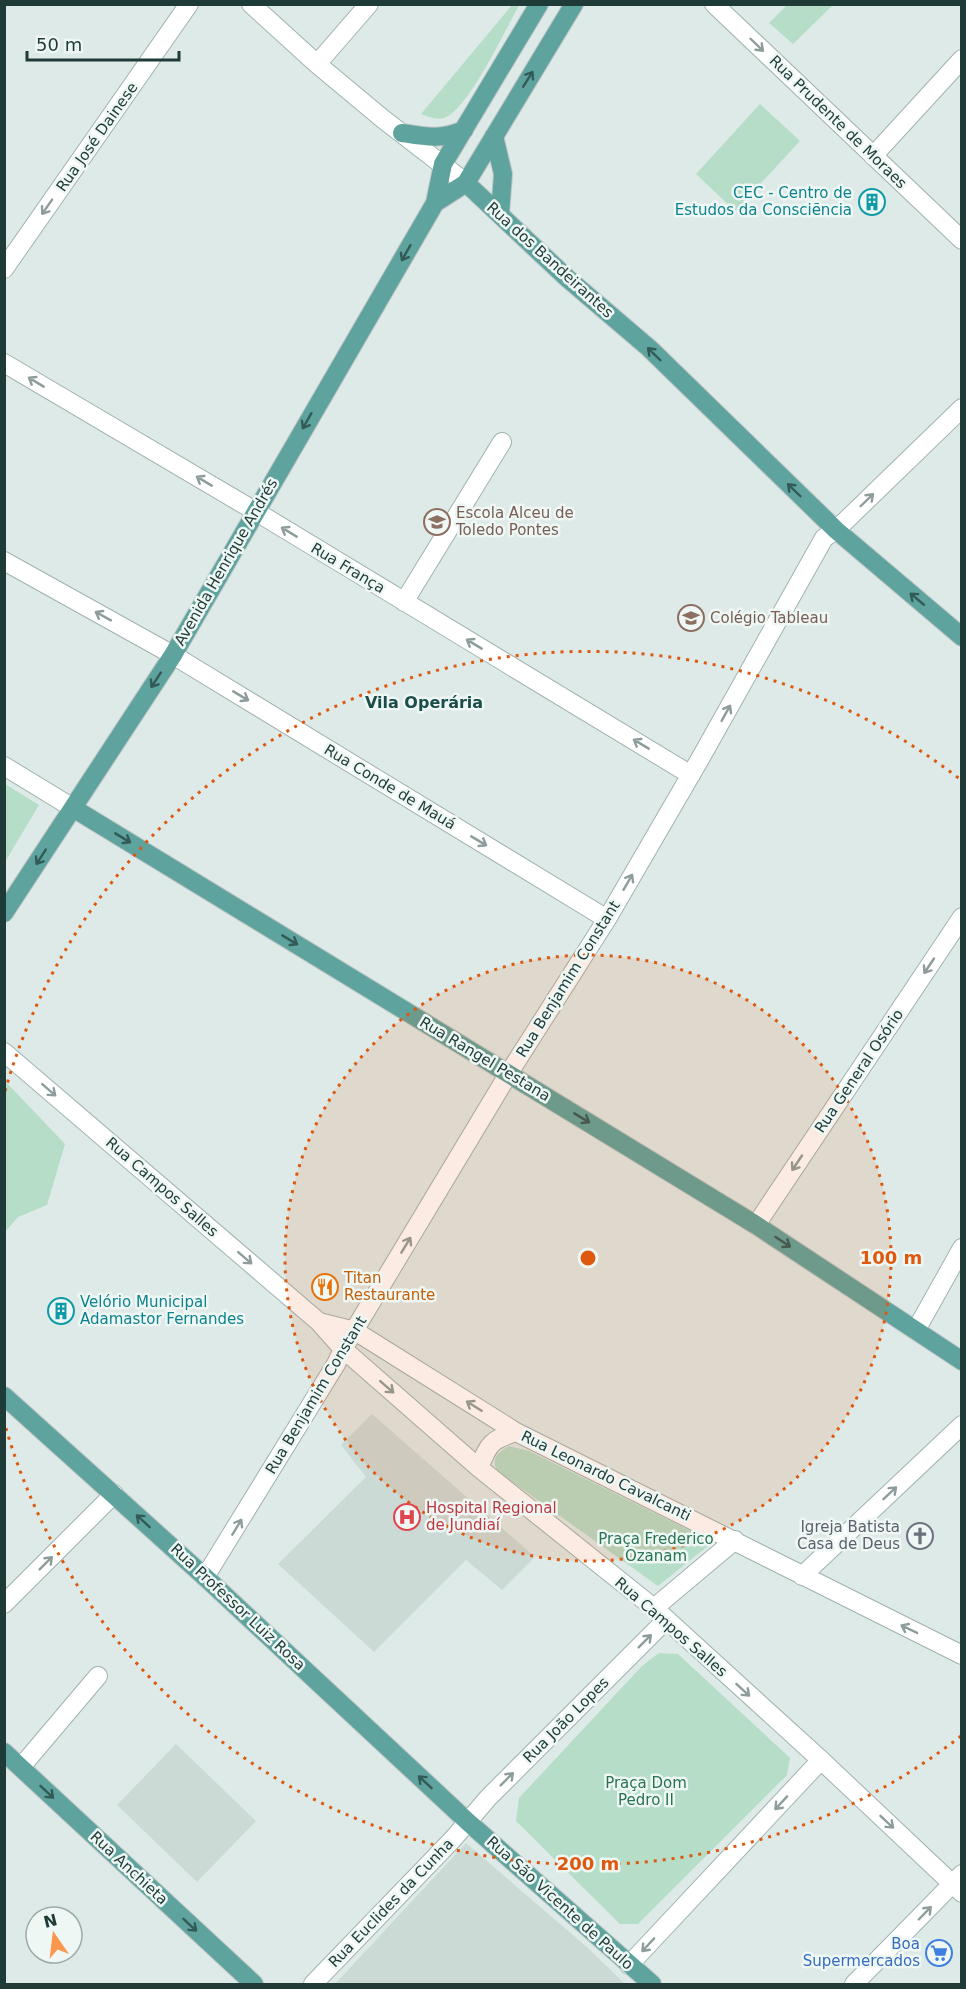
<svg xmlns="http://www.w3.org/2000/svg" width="966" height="1989" font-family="'DejaVu Sans',sans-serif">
<rect width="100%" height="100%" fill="#deeae7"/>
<path fill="#ccdad6" d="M372 1414 535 1557 502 1590 466 1560 374 1652 278 1564 366 1477 341 1445Z
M176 1744 256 1821 197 1882 117 1805Z
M466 1843 588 1948 625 1984H335Z"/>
<path fill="#b5ddc7" d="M788 4H833V5L793 44 769 23Z
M512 5H519C507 27 467 112 444 118 435 120 429 117 421 114Z
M760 104 800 141 735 211 696 174Z
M5 784 39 805 5 862Z
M5 1081 65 1144 47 1205 18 1217 5 1232Z
M509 1446 529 1451 713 1542 658 1586 497 1471C491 1458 498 1452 509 1446Z
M659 1653 678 1654 790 1758 787 1775 638 1924H620L516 1821 519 1798 642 1666Z"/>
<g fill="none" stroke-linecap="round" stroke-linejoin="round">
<defs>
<path id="minor" d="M251 4 317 64 383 119 466 183
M714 4 962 240
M317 64 369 4
M873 156 962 59
M4 269 189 4
M4 363 255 511 691 775
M4 561 173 655 607 919
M404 602 502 442
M4 766 73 808
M4 1052 319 1322 343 1349 479 1468 654 1608 821 1760 962 1893
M756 1225 962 917
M319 1322 355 1331 516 1432 962 1655
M916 1330 962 1248
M479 1468C489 1443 491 1440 516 1432
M802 1576 962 1425
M205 1577 336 1364 343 1349 509 1073 607 919 700 759 824 538 836 530 962 408
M4 1604 114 1494
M654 1608 735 1540
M21 1767 98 1676
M629 1965 821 1760
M313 1984 453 1839 488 1798 666 1620
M854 1984 962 1874"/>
<path id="major" d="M402 133C427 137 440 140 464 130
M494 136 503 174 500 214
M466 183 567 278 649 348 836 530 962 637
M435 203 466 183 574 4
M73 808 756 1225 962 1361
M4 913 173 655 435 203 443 164 539 4
M4 1396 205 1577 468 1822 652 1984
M4 1752 254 1984"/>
</defs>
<use href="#minor" stroke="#a1b2af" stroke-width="20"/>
<use href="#major" stroke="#bcc4c3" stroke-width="20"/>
<use href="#minor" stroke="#fff" stroke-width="18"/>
<use href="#major" stroke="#5fa39e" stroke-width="18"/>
</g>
<defs><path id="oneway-shaft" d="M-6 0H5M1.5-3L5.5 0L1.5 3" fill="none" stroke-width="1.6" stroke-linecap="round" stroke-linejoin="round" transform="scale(1.5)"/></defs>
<g stroke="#8e9d9c">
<use href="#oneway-shaft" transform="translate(757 45) rotate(44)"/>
<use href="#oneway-shaft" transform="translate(47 207) rotate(125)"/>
<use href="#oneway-shaft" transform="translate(36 382) rotate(-149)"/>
<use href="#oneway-shaft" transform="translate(204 481) rotate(-149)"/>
<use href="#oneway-shaft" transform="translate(867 500) rotate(-44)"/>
<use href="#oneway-shaft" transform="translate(289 532) rotate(-149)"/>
<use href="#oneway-shaft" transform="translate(103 616) rotate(-151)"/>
<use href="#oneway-shaft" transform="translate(474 644) rotate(-149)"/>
<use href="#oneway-shaft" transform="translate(241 696) rotate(31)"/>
<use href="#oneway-shaft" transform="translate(726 713) rotate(-61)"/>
<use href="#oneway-shaft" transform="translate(641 744) rotate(-149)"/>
<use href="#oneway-shaft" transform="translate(479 841) rotate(31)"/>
<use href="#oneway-shaft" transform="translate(628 882) rotate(-60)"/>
<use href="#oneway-shaft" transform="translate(929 966) rotate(124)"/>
<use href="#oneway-shaft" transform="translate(49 1090) rotate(41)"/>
<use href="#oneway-shaft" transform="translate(797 1163) rotate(124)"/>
<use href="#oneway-shaft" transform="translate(406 1245) rotate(-59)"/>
<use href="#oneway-shaft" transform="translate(245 1258) rotate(41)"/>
<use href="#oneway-shaft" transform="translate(387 1387) rotate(41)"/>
<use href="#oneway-shaft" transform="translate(474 1406) rotate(-148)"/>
<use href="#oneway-shaft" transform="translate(890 1493) rotate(-43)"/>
<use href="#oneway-shaft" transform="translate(237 1527) rotate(-59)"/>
<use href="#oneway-shaft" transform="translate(46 1563) rotate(-45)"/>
<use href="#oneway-shaft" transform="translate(909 1629) rotate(-154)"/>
<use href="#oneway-shaft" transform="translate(645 1641) rotate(-45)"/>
<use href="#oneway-shaft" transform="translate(743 1690) rotate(42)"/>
<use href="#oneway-shaft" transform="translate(507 1779) rotate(-45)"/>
<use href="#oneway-shaft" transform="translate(781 1803) rotate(133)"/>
<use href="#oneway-shaft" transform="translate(887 1822) rotate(43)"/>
<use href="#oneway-shaft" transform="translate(925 1913) rotate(-46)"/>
<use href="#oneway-shaft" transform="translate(648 1945) rotate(133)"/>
</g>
<g stroke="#325a57">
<use href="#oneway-shaft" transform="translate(528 79) rotate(-58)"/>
<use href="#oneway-shaft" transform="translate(406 253) rotate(120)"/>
<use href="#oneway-shaft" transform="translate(654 354) rotate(-136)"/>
<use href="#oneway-shaft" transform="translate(307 421) rotate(120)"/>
<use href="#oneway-shaft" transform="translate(794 490) rotate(-136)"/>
<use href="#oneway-shaft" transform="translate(917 599) rotate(-140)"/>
<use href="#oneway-shaft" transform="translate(156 680) rotate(123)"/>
<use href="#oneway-shaft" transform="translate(123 838) rotate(31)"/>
<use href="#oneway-shaft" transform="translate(41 857) rotate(123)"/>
<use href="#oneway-shaft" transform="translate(290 940) rotate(31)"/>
<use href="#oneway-shaft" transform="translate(582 1118) rotate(31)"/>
<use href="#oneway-shaft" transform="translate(783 1242) rotate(33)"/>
<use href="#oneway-shaft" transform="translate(143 1521) rotate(-138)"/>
<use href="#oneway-shaft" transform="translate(425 1782) rotate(-137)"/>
<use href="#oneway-shaft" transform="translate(47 1792) rotate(43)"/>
<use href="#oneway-shaft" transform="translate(190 1925) rotate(43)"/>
</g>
<circle cx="588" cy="1258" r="303" fill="#de580e" fill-opacity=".12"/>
<g fill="none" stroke="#de580e" stroke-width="3" stroke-dasharray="3 6">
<circle cx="588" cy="1258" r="303"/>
<path d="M961 1736A606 606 0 0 1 5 1425M5 1091A606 606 0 0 1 961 780"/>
</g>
<defs>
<symbol id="building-ring" viewBox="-11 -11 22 22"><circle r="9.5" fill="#eef7f4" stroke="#0f9aa8" stroke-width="1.5"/><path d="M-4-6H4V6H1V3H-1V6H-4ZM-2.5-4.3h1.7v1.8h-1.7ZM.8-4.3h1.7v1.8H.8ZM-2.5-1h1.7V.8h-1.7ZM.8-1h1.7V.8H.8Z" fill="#0f9aa8"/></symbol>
<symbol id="school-ring" viewBox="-11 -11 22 22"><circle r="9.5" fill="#eef7f4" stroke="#8d6e63" stroke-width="1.5"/><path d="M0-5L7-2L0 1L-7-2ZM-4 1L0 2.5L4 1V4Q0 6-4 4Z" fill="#8d6e63"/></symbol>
<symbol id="restaurant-ring" viewBox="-11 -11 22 22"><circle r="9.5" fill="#eef7f4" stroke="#e8710a" stroke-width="1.5"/><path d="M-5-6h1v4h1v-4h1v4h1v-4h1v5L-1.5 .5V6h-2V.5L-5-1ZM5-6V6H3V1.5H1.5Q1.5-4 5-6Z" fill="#e8710a"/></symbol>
<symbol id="hospital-ring" viewBox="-11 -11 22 22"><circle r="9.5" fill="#eef7f4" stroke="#e0444e" stroke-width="1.5"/><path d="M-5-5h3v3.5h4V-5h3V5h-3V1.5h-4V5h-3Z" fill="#e0444e"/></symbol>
<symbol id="church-ring" viewBox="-11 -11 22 22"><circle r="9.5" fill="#eef7f4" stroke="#6b7280" stroke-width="1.5"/><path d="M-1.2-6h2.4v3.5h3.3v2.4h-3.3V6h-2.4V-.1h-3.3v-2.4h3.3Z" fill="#6b7280"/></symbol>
<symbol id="supermarket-ring" viewBox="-11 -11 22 22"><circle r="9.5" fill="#eef7f4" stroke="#3f7fe0" stroke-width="1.5"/><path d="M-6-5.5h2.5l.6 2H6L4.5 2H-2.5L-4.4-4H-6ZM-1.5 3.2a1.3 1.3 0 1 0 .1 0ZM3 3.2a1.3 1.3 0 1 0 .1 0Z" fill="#3f7fe0"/></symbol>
</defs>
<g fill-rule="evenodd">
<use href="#building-ring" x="857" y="187" width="30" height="30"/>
<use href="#school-ring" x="422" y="507" width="30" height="30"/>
<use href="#school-ring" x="676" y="603" width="30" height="30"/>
<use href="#restaurant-ring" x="310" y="1272" width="30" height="30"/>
<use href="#building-ring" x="46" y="1296" width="30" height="30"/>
<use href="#hospital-ring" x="392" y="1502" width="30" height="30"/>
<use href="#church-ring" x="905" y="1521" width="30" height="30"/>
<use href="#supermarket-ring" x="924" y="1938" width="30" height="30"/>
</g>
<g text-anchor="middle" stroke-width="5" stroke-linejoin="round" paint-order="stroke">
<g font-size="15" fill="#1e3b38" stroke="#eef7f4">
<text transform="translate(838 122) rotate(44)" y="5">Rua Prudente de Moraes</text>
<text transform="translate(97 137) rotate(-55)" y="5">Rua José Dainese</text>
<text transform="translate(550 260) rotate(42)" y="5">Rua dos Bandeirantes</text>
<text transform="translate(226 562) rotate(-60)" y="5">Avenida Henrique Andrés</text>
<text transform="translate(348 568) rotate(31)" y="5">Rua França</text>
<text transform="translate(390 787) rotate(31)" y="5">Rua Conde de Mauá</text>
<text transform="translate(568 979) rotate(-58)" y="5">Rua Benjamim Constant</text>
<text transform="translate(485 1059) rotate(31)" y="5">Rua Rangel Pestana</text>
<text transform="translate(859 1071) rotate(-56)" y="5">Rua General Osório</text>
<text transform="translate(162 1187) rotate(41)" y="5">Rua Campos Salles</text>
<text transform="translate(316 1395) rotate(-59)" y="5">Rua Benjamim Constant</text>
<text transform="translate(606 1476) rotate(26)" y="5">Rua Leonardo Cavalcanti</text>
<text transform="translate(238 1607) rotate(43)" y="5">Rua Professor Luiz Rosa</text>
<text transform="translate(671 1627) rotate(41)" y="5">Rua Campos Salles</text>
<text transform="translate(566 1720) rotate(-45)" y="5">Rua João Lopes</text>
<text transform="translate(129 1868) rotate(43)" y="5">Rua Anchieta</text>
<text transform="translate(391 1903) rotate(-46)" y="5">Rua Euclides da Cunha</text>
<text transform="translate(560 1903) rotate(42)" y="5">Rua São Vicente de Paulo</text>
</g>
<g font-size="15" fill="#0d838f" stroke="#eef7f4" text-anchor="end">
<text x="852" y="198">CEC - Centro de<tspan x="852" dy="17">Estudos da Consciẽncia</tspan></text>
<text x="80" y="1307" text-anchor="start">Velório Municipal<tspan x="80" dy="17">Adamastor Fernandes</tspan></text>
</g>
<g font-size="15" fill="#785e54" stroke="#eef7f4" text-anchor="start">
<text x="456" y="518">Escola Alceu de<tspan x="456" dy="17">Toledo Pontes</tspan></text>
<text x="710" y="623">Colégio Tableau</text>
</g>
<g font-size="15" fill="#c56008" stroke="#eef7f4" text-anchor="start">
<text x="344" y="1283">Titan<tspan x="344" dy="17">Restaurante</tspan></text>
</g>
<g font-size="15" fill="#be3a42" stroke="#eef7f4" text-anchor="start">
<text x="426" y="1513">Hospital Regional<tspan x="426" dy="17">de Jundiaí</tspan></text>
</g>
<g font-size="15" fill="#5b616d" stroke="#eef7f4" text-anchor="end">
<text x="900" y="1532">Igreja Batista<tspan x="900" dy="17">Casa de Deus</tspan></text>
</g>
<g font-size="15" fill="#277352" stroke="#eef7f4">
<text x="656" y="1544">Praça Frederico<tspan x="656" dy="17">Ozanam</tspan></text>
<text x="646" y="1788">Praça Dom<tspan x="646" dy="17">Pedro II</tspan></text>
</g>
<g font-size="15" fill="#366cbe" stroke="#eef7f4" text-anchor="end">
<text x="920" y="1949">Boa<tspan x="920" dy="17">Supermercados</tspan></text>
</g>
<g font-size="16" font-weight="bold" fill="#1a4d4a" stroke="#eef7f4">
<text x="424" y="708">Vila Operária</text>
</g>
</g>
<circle cx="588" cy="1258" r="9" fill="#de580e" stroke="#eef7f4" stroke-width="3"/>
<g font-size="18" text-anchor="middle" font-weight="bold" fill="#de580e" stroke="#eef7f4" stroke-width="5" stroke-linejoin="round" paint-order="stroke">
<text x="891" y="1264">100 m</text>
<text x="588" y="1870">200 m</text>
</g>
<rect width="966" height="1989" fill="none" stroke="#1e3b38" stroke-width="12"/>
<g transform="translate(54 1935) rotate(346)"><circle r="28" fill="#eef7f4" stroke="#9baca9" stroke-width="1.5"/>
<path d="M0-4.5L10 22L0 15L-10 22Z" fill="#fa974c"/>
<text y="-9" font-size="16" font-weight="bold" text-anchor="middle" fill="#1e3b38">N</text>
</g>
<path d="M27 51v9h152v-9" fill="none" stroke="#1e3b38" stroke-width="3"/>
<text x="36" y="51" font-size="18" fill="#1e3b38" stroke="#eef7f4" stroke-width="4.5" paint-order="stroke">50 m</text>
</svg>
